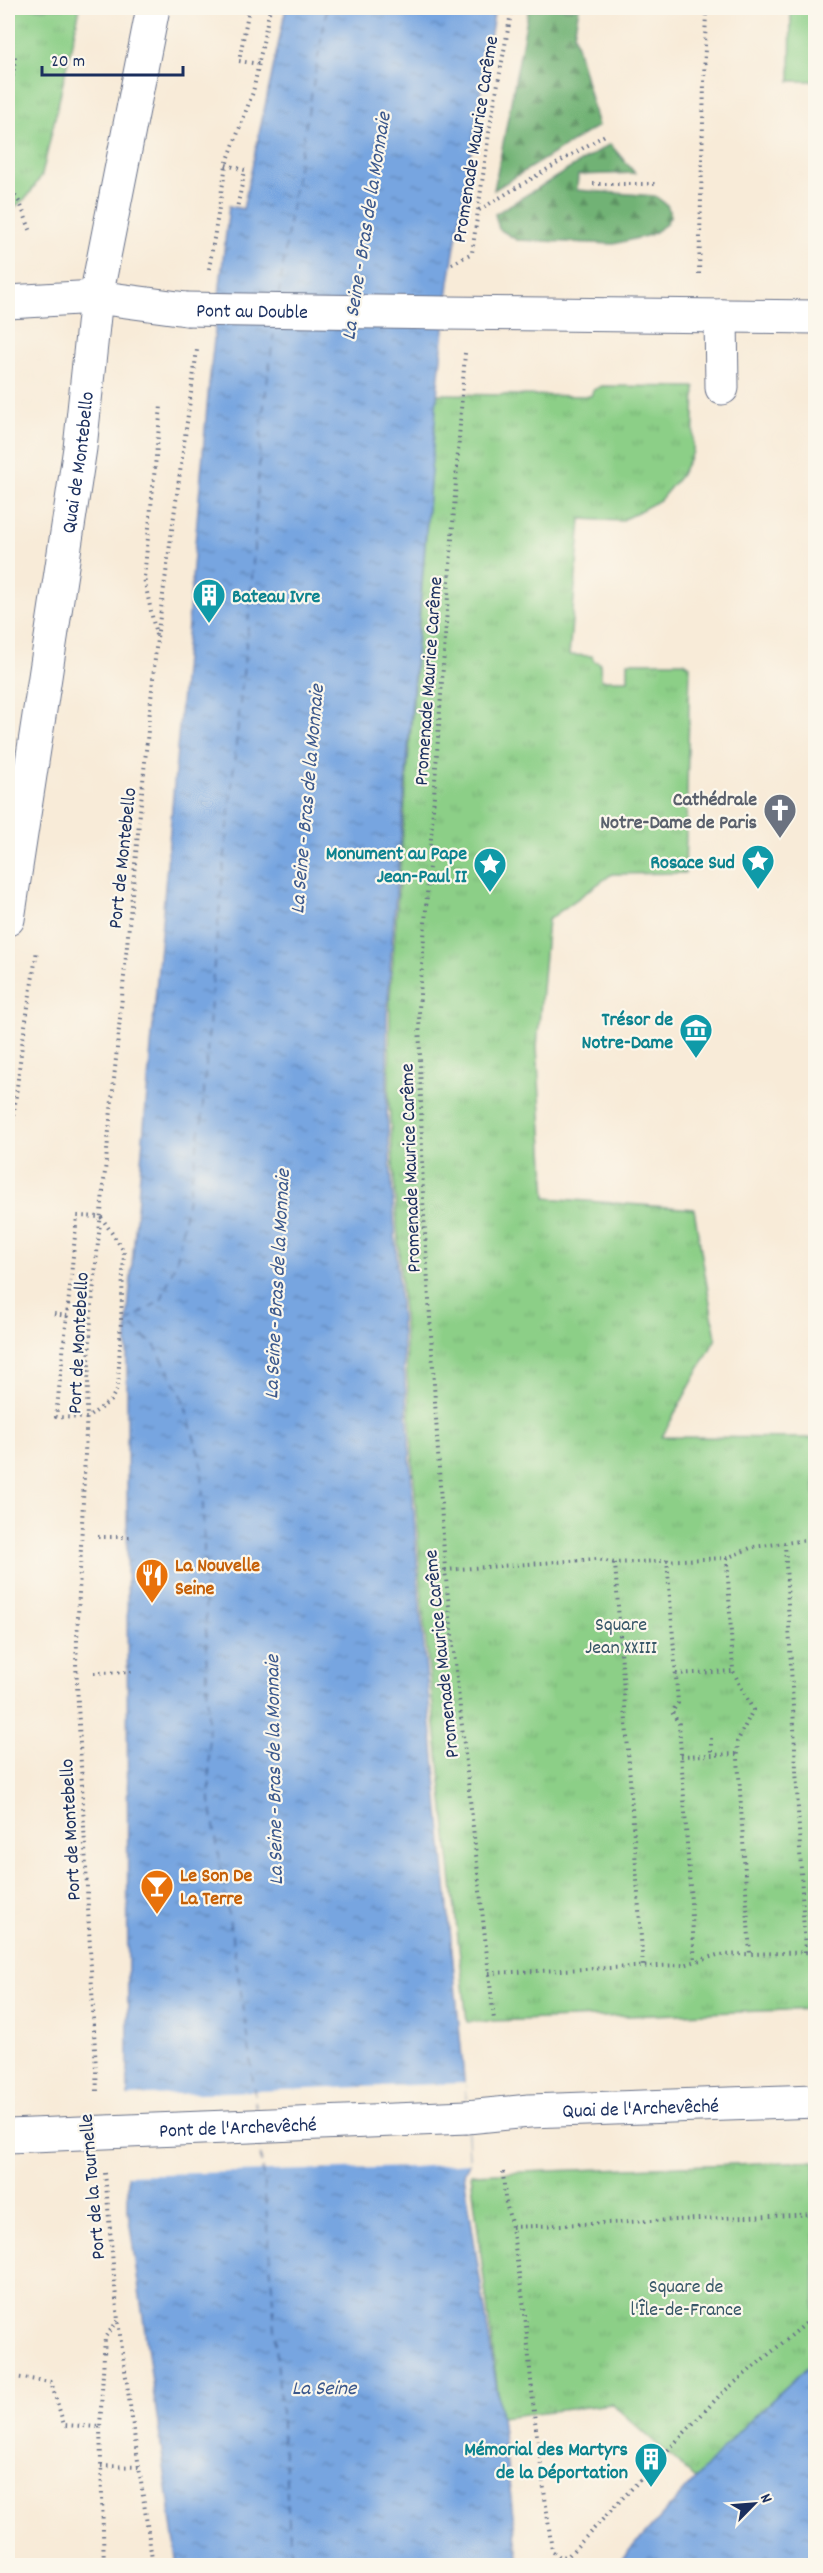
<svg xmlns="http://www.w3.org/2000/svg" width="823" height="2573" font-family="Dekko,sans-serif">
<defs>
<pattern id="grass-tufts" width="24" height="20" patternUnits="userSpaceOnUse" patternTransform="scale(1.5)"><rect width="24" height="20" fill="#8ccf87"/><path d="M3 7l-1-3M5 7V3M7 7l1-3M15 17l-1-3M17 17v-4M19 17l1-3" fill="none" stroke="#78b277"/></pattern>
<pattern id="forest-firs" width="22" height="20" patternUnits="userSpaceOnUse" patternTransform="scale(1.5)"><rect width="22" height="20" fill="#71b274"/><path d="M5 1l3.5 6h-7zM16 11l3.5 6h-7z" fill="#5c9162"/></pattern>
<pattern id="water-ripples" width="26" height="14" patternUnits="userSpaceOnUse" patternTransform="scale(1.5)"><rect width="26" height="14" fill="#77a5e0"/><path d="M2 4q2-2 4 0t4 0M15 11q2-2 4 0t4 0" fill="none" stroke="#6187b9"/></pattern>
</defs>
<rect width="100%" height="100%" fill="#fbf7ec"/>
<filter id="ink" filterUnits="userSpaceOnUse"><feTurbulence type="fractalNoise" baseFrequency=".0167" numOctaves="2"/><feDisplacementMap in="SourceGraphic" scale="12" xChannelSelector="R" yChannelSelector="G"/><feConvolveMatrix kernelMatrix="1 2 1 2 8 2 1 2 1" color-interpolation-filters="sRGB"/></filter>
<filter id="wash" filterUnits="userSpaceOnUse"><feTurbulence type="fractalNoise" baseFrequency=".008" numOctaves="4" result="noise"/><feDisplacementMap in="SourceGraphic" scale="24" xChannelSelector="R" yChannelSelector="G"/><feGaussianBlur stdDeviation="1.35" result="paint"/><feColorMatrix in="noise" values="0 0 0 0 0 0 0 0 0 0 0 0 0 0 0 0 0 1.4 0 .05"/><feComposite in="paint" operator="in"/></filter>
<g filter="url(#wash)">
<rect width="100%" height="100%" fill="#f8ebd8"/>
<path fill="url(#grass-tufts)" stroke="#547f72" stroke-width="1.5" d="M8 8H80L42 175 28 196 8 213Z
M602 386 695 387 693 452 680 476 660 500 621 521 581 519 569 655 592 656 594 661 600 663 601 680H628V662H684L690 666 685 873 612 874 548 920 537 1047 546 1198 694 1209 716 1338 662 1437 815 1438V2009L467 2022 423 1614 389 1102 390 997 437 394 591 396 593 390Z
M815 2161V2360L739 2431 696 2479 612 2404 501 2417 471 2174Z"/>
<path fill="url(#forest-firs)" stroke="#467069" stroke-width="1.5" d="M529 8H579L574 34 598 126 494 190Z
M610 144 635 173 578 175 577 190 655 196 667 205 671 215 665 225 650 235 614 244 517 240 499 229 495 214Z"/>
<path fill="#8ccf87" stroke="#547f72" stroke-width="1.5" d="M791 8H815V81H790Z"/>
<path fill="url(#water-ripples)" stroke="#496a9f" stroke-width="1.5" d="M286 8H495L449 282 438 385 391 955 387 1016V1112L420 1606 466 2101 469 2163 464 2174 501 2417 519 2565 178 2566 128 2211 127 1322 209 384 229 206 243 209Z
M815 2360V2565H617L739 2431Z"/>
<path fill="#f8ebd8" d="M465 2083 469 2163 413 2167 125 2175V2096Z"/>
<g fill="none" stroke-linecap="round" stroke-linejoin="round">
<path stroke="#3b588c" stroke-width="1.5" stroke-dasharray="8 6" stroke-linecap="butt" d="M279 294 293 196 327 8
M256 2109 248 2036 210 1801 202 1466 183 1398 155 1346 127 1322 161 1300 177 1259 202 1119 213 974 251 595 262 420 275 325
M259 2141 266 2205 292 2566"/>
</g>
</g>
<g filter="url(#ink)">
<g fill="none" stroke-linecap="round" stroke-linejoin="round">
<defs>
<g id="street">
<path d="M96 297 186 309"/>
<path d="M446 313 816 317"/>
<path d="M721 316 722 388"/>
<path id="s1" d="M467 2117 529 2111 816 2101"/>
</g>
<path id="secondary" d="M8 302 96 297"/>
<g id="primary">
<path id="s2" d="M8 919 80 448 96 297 153 8"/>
</g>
</defs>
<use href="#street" stroke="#687189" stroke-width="35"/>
<use href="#secondary" stroke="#687189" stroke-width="35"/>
<use href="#primary" stroke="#687189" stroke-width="35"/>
<path stroke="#687189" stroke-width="4" stroke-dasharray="1.5 4.5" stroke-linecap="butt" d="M249 8 239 61 259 64
M8 47 15 58 8 116
M226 165 245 170 237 208
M593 184H656
M8 186 20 203 31 232
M479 210 605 135
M452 264 472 253 490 126 512 8
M209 269 226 165 253 92 270 8
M699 274 706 8
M465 353 419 1009 423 1199 445 1570 494 2020
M156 635 144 578 161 406
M8 1104H14
M8 1163 22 1045 37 950
M54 1314 67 1316 77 1216 101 1217 124 1251 118 1388 110 1401 87 1418 56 1417 67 1316
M98 1537H134
M785 1543 805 1953
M727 1558 733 1671 753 1710 737 1742 750 1955
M667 1559 678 1703 672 1712 679 1724 695 1962
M615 1563 643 1967
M445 1570 597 1559 615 1563 727 1558 753 1547 816 1539
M94 1673 134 1672
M676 1674 733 1671
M711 1738V1754
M681 1756 738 1754
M489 1973 684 1965 717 1955 816 1952
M97 2091 76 1663 91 1315 157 638 197 350
M503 2172 505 2199 512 2227 525 2314 534 2413 552 2551 560 2557 568 2556 721 2394 816 2315
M105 2173 118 2321 153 2566
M512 2227 816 2214
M8 2376 51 2382 64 2425 100 2427 105 2337 118 2321
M100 2427 104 2566
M101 2466 140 2467
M8 2561 29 2566"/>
<use href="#street" stroke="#fff" stroke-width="33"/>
<use href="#secondary" stroke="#fff" stroke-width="33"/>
<use href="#primary" stroke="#fff" stroke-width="33"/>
<defs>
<g id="street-bridge">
<path id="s3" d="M186 309 446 313"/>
<path id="s4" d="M8 2136 467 2117"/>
</g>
</defs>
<use href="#street-bridge" stroke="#687189" stroke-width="35" stroke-linecap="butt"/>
<use href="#street-bridge" stroke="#fff" stroke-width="33"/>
</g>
</g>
<defs>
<symbol id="building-pin" viewBox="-11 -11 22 30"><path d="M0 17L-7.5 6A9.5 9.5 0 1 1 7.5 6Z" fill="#0f9aa8" stroke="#fbf7ec"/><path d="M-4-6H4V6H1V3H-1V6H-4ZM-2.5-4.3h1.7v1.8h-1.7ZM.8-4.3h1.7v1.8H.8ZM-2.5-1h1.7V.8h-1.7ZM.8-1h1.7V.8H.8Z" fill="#fff"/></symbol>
<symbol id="church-pin" viewBox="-11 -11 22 30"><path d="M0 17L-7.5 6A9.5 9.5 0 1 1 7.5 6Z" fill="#6b7280" stroke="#fbf7ec"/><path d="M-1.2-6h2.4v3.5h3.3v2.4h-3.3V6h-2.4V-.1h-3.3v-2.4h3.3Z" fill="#fff"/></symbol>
<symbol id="sight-pin" viewBox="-11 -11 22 30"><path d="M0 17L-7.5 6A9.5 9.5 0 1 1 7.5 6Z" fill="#0f9aa8" stroke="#fbf7ec"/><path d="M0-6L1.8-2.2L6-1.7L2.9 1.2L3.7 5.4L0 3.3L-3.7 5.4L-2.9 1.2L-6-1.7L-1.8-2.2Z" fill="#fff"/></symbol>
<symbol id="museum-pin" viewBox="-11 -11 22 30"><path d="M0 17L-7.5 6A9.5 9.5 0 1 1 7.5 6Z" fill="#0f9aa8" stroke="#fbf7ec"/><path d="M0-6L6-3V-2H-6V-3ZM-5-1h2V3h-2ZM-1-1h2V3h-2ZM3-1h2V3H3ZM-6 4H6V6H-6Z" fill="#fff"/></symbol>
<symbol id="restaurant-pin" viewBox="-11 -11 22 30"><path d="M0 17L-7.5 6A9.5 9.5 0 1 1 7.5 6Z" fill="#e8710a" stroke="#fbf7ec"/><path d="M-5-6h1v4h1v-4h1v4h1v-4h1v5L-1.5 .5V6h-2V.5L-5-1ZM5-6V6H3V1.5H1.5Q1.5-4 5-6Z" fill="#fff"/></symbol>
<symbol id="bar-pin" viewBox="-11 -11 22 30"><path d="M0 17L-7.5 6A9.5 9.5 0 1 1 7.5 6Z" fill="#e8710a" stroke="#fbf7ec"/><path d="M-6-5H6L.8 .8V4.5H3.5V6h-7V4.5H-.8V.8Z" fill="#fff"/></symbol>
</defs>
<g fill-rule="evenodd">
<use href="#building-pin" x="190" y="576" width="38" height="52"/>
<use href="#church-pin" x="761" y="791" width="38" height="52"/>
<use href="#sight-pin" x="739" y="842" width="38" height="52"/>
<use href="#sight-pin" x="471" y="845" width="38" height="52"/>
<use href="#museum-pin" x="677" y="1011" width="38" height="52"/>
<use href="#restaurant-pin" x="133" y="1556" width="38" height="52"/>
<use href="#bar-pin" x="138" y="1867" width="38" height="52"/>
<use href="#building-pin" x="632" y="2440" width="38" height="52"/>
</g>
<g text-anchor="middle" stroke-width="4.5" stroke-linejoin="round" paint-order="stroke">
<g font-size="20" fill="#1b2f5e" stroke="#fbf7ec">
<text transform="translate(474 139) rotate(-81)" y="7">Promenade Maurice Carême</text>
<text dy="7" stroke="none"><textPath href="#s3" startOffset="66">Pont au Double</textPath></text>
<text dy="7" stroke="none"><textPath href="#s2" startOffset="462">Quai de Montebello</textPath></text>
<text transform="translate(427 681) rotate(-86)" y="7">Promenade Maurice Carême</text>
<text transform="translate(121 858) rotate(-84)" y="7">Port de Montebello</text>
<text transform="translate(409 1168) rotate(-92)" y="7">Promenade Maurice Carême</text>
<text transform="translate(77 1343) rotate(-87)" y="7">Port de Montebello</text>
<text transform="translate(440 1654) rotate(-96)" y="7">Promenade Maurice Carême</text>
<text transform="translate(69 1830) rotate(-93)" y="7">Port de Montebello</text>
<text dy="7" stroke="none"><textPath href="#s1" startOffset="174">Quai de l'Archevêché</textPath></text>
<text dy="7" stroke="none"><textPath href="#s4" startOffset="230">Pont de l'Archevêché</textPath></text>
<text transform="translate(91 2187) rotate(-95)" y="7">Port de la Tournelle</text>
</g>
<g font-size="20" font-weight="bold" fill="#0d838f" stroke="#fbf7ec" text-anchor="end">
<text x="232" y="602" text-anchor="start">Bateau Ivre</text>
<text x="467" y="859">Monument au Pape<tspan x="467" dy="23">Jean-Paul II</tspan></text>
<text x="735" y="868">Rosace Sud</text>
<text x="673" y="1025">Trésor de<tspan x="673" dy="23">Notre-Dame</tspan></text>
<text x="628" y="2455">Mémorial des Martyrs<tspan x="628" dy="23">de la Déportation</tspan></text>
</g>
<g font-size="20" font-weight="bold" fill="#5b616d" stroke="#fbf7ec" text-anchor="end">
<text x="757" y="805">Cathédrale<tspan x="757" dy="23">Notre-Dame de Paris</tspan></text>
</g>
<g font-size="20" font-weight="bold" fill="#c56008" stroke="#fbf7ec" text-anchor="start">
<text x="175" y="1571">La Nouvelle<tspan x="175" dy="23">Seine</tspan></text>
<text x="180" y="1881">Le Son De<tspan x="180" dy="23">La Terre</tspan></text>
</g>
<g font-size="20" fill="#375768" stroke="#fbf7ec">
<text x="621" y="1630">Square<tspan x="621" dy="23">Jean XXIII</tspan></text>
<text x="686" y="2292">Square de<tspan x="686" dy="23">l'Île-de-France</tspan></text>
</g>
<g font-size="21" font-style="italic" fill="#3b588c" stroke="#fbf7ec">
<text transform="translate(365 226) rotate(-81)" y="7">La Seine - Bras de la Monnaie</text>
<text transform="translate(306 799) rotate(-85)" y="7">La Seine - Bras de la Monnaie</text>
<text transform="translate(276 1284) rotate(-87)" y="7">La Seine - Bras de la Monnaie</text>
<text transform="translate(273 1770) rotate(-91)" y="7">La Seine - Bras de la Monnaie</text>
<text x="324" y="2394">La Seine</text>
</g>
</g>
<rect width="823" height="2573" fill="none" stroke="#fbf7ec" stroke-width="30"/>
<g transform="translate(754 2504) rotate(65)" stroke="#fbf7ec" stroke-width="4.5" paint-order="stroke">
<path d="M0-4.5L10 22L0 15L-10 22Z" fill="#1b2f5e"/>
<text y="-9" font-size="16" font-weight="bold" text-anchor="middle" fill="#1b2f5e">N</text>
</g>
<path d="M42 66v9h141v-9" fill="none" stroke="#1b2f5e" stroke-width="3"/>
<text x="51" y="66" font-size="18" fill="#1b2f5e" stroke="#fbf7ec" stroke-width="4.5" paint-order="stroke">20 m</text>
</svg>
